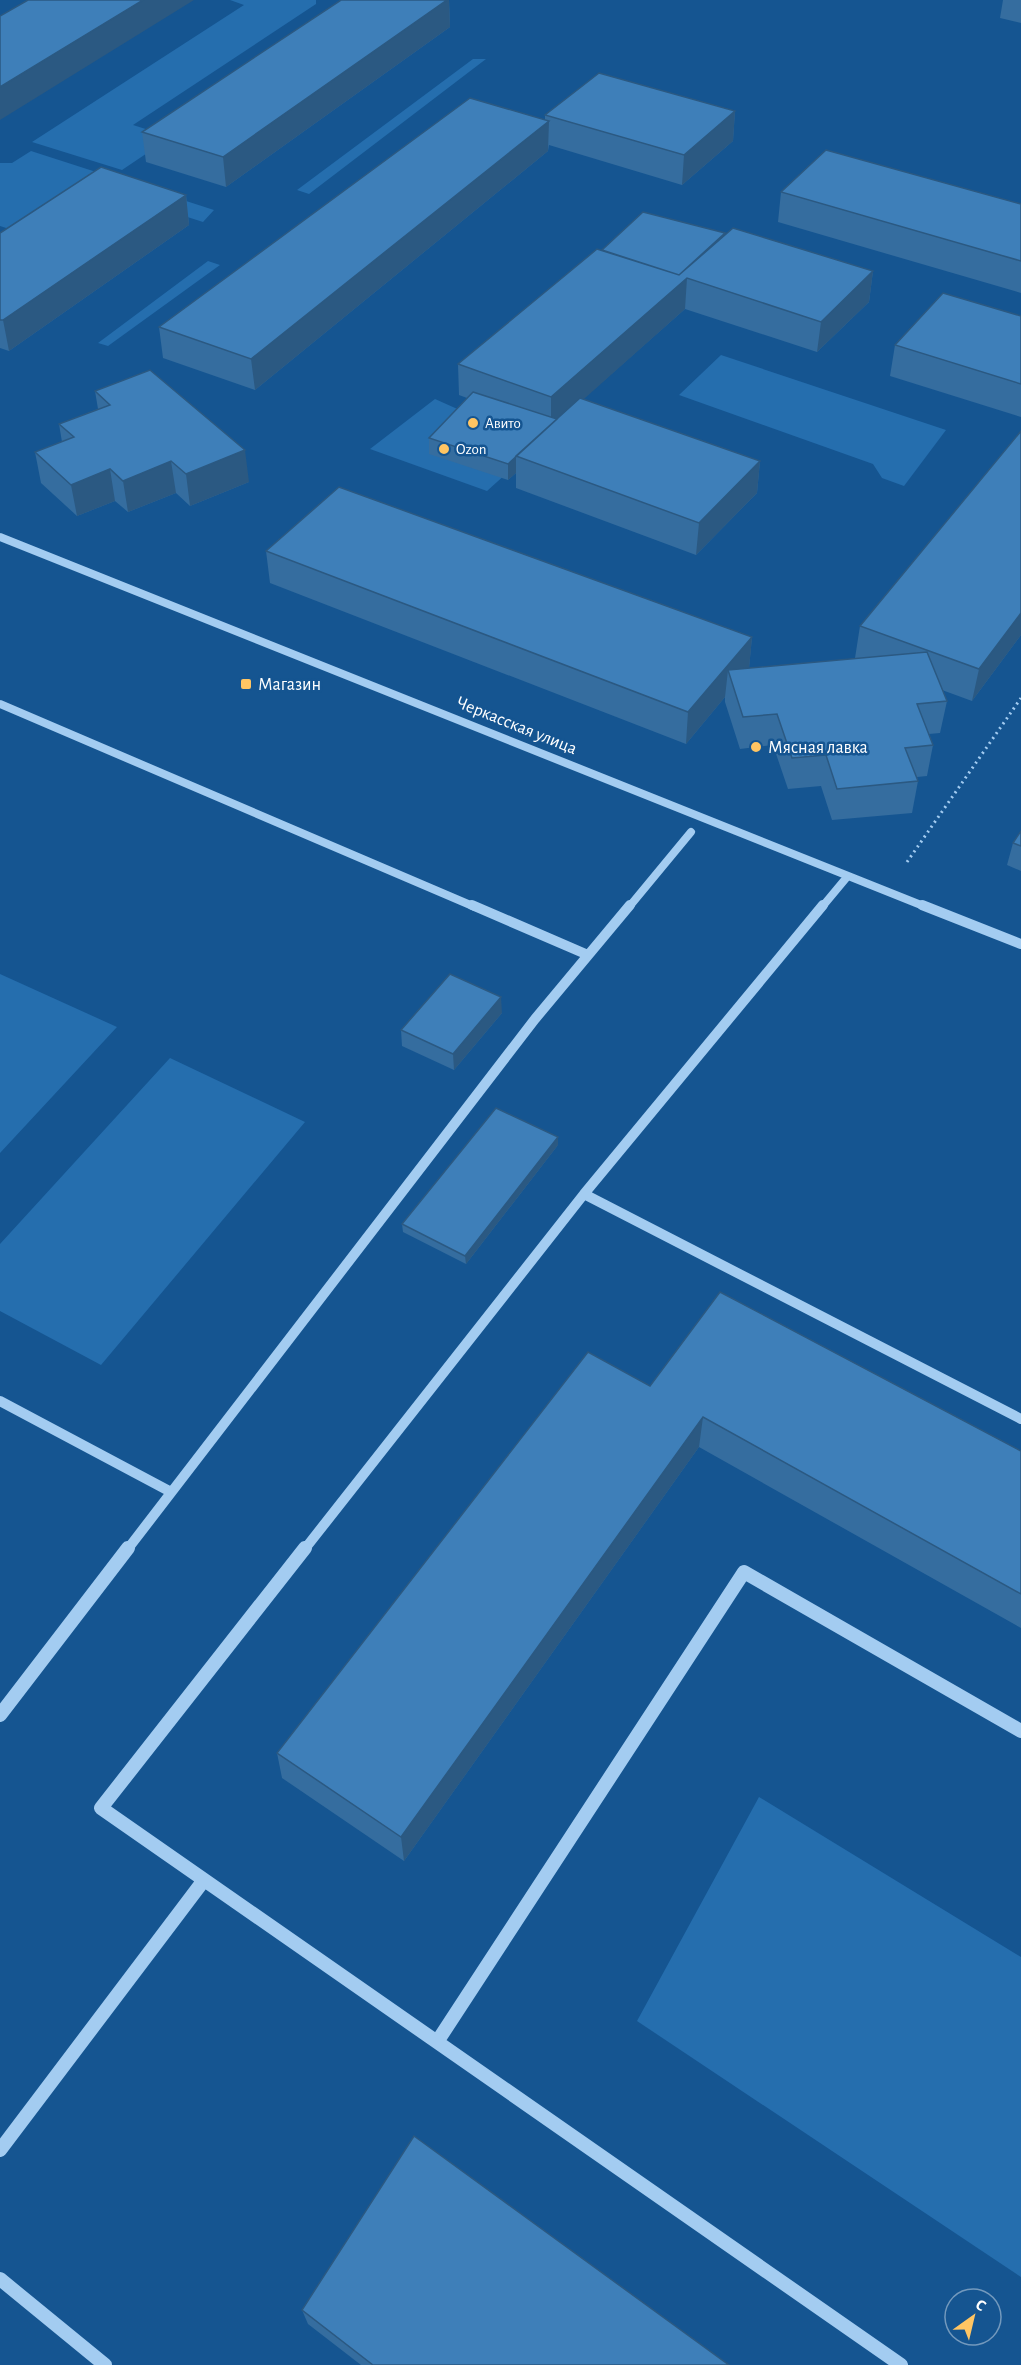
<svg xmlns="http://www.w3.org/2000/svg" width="1021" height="2365" font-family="'Alegreya Sans',sans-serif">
<rect width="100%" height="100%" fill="#155591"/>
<path fill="#256eae" d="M230 0H316V4L133 125 171 137 122 170 32 142 244 5Z
M473 59H486L309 194 297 190Z
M31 151 214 210 203 222 103 190 31 236 0 226V163H12Z
M208 261 220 265 108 346 98 343Z
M721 355 946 430 904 486 882 478 873 464 679 395Z
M435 399 538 445 487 491 370 449Z
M0 974 117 1027 0 1153Z
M170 1058 305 1122 101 1365 0 1311V1244Z
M759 1797 1021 1957V2277L637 2021Z"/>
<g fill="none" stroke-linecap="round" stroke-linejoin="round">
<path stroke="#a3ccf1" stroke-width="3" stroke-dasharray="2 4" stroke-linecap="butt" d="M907 862 1021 698"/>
<path stroke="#a3ccf1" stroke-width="8" d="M0 537 926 907
M0 704 475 907
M629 907 691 832
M822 907 847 877"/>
<path stroke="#a3ccf1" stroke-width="10" d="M472 905 588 955
M922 905 1021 944
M584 1194 1021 1419
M0 1401 171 1492
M127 1550 535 1019 630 905
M304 1550 584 1194 823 905"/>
<path stroke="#a3ccf1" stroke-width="14" d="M305 1548 101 1808 901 2365
M0 1715 128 1548
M437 2042 744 1572 1021 1731
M0 2150 204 1880
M0 2279 105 2365"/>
</g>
<path fill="#356d9f" d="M341 0H449L450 27 226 187 146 162 142 132Z
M1003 0H1021V23L1000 18Z
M735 111 733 141 682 185 549 145 548 151 255 390 163 358 159 327 545 120V115Z
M781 192 1021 204V293L778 222Z
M186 195 189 225 9 351 0 348V233Z
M725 233V235L873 271 869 302 817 352 685 309 583 399 760 461 757 493 696 555 516 488V473L508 480 429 454V438L467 398 459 395 458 364 602 250Z
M1021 316V417L890 376 895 345Z
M95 391 249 482 190 506 176 493 128 512 115 501 77 516 41 483 35 452 62 442 59 424 98 409Z
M1021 431V635L972 701 942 690 947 701 940 733 929 734 933 745 927 776 917 777 918 781 912 813 832 820 821 786 788 789 773 745 740 749 725 702V697L686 744 270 583 266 551 752 637 749 668 857 659 855 658 860 626Z
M1021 831V871L1007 865 1013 843Z
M502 1013 454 1070 402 1046 401 1030Z
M558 1145 466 1264 403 1232 402 1224Z
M650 1386 1021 1451V1628L699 1447 404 1861 282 1778 277 1753Z
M302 2310 729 2365H361L308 2324Z"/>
<path fill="#2b5982" d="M143 0H194L0 120V87Z
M447 0H449L450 27 226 187 223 157Z
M735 111 733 141 682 185 684 155Z
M549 121 548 151 255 390 251 359Z
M186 195 189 225 9 351 3 320Z
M725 233 724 249 687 278 685 309 557 423 551 425V397Z
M873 271 869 302 817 352 821 322Z
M245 450 249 482 190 506 186 474Z
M516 457V473L508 480V464Z
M171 461 176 493 128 512 123 481Z
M760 461 757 493 696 555 699 523Z
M110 469 115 501 77 516 71 485Z
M1021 613V635L972 701 979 669Z
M752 637 749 669 728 670 725 697 686 744 688 712Z
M501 997 502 1013 454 1070 453 1054Z
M558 1137V1145L466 1264 465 1256Z
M703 1417 699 1447 404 1861 401 1837Z"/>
<path fill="#3e7fb9" stroke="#2b5982" stroke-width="1.5" d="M28 0H143L0 87V16Z
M341 0H447L223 157 142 132Z
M599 73 735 111 684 155 545 115Z
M470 98 549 121 251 359 159 327Z
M826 150 1021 204V261L781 192Z
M101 167 186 195 3 320H0V233Z
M643 212 725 233 679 275 602 250Z
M733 228 873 271 821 322 687 278 551 397 458 364 597 249 679 275Z
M943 293 1021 316V384L895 345Z
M150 370 245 450 186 474 171 461 123 481 110 469 71 485 35 452 74 437 59 424 110 405 95 391Z
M473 392 557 419 508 464 429 438Z
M580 398 760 461 699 523 516 456Z
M1021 431V613L979 669 860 626Z
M339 487 752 637 688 712 266 551Z
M927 652 947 701 917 704 933 745 905 748 918 781 837 789 826 755 792 758 777 714 743 717 728 670Z
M1021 831V846L1013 843Z
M450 974 501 997 453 1054 401 1030Z
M496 1108 558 1137 465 1256 402 1224Z
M720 1292 1021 1451V1594L703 1417 401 1837 277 1753 588 1352 650 1386Z
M414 2136 729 2365H373L302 2310Z"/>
<g fill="#ffc563" stroke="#155591" stroke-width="2">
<circle cx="473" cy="423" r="6"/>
<circle cx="444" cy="449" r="6"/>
<rect x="240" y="678" width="12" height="12" rx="3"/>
<circle cx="756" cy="747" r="6"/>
</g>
<g text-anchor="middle" stroke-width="5" stroke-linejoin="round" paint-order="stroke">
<g font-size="15" fill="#fff" stroke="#155591" text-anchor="start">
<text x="485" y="428">Авито</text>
<text x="456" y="454">Ozon</text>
</g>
<g font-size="18" fill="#fff" stroke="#155591" text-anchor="start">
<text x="258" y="690">Магазин</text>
<text x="768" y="753">Мясная лавка</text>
</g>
<g font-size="18" fill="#fff" stroke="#155591">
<text transform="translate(517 725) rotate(22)" y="6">Черкасская улица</text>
</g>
</g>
<g transform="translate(973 2317) rotate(34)"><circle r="28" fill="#155591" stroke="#7399bd" stroke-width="1.5"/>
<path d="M0-4.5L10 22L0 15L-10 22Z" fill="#ffc563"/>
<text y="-9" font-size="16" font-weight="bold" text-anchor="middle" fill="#ffffff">С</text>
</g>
</svg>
